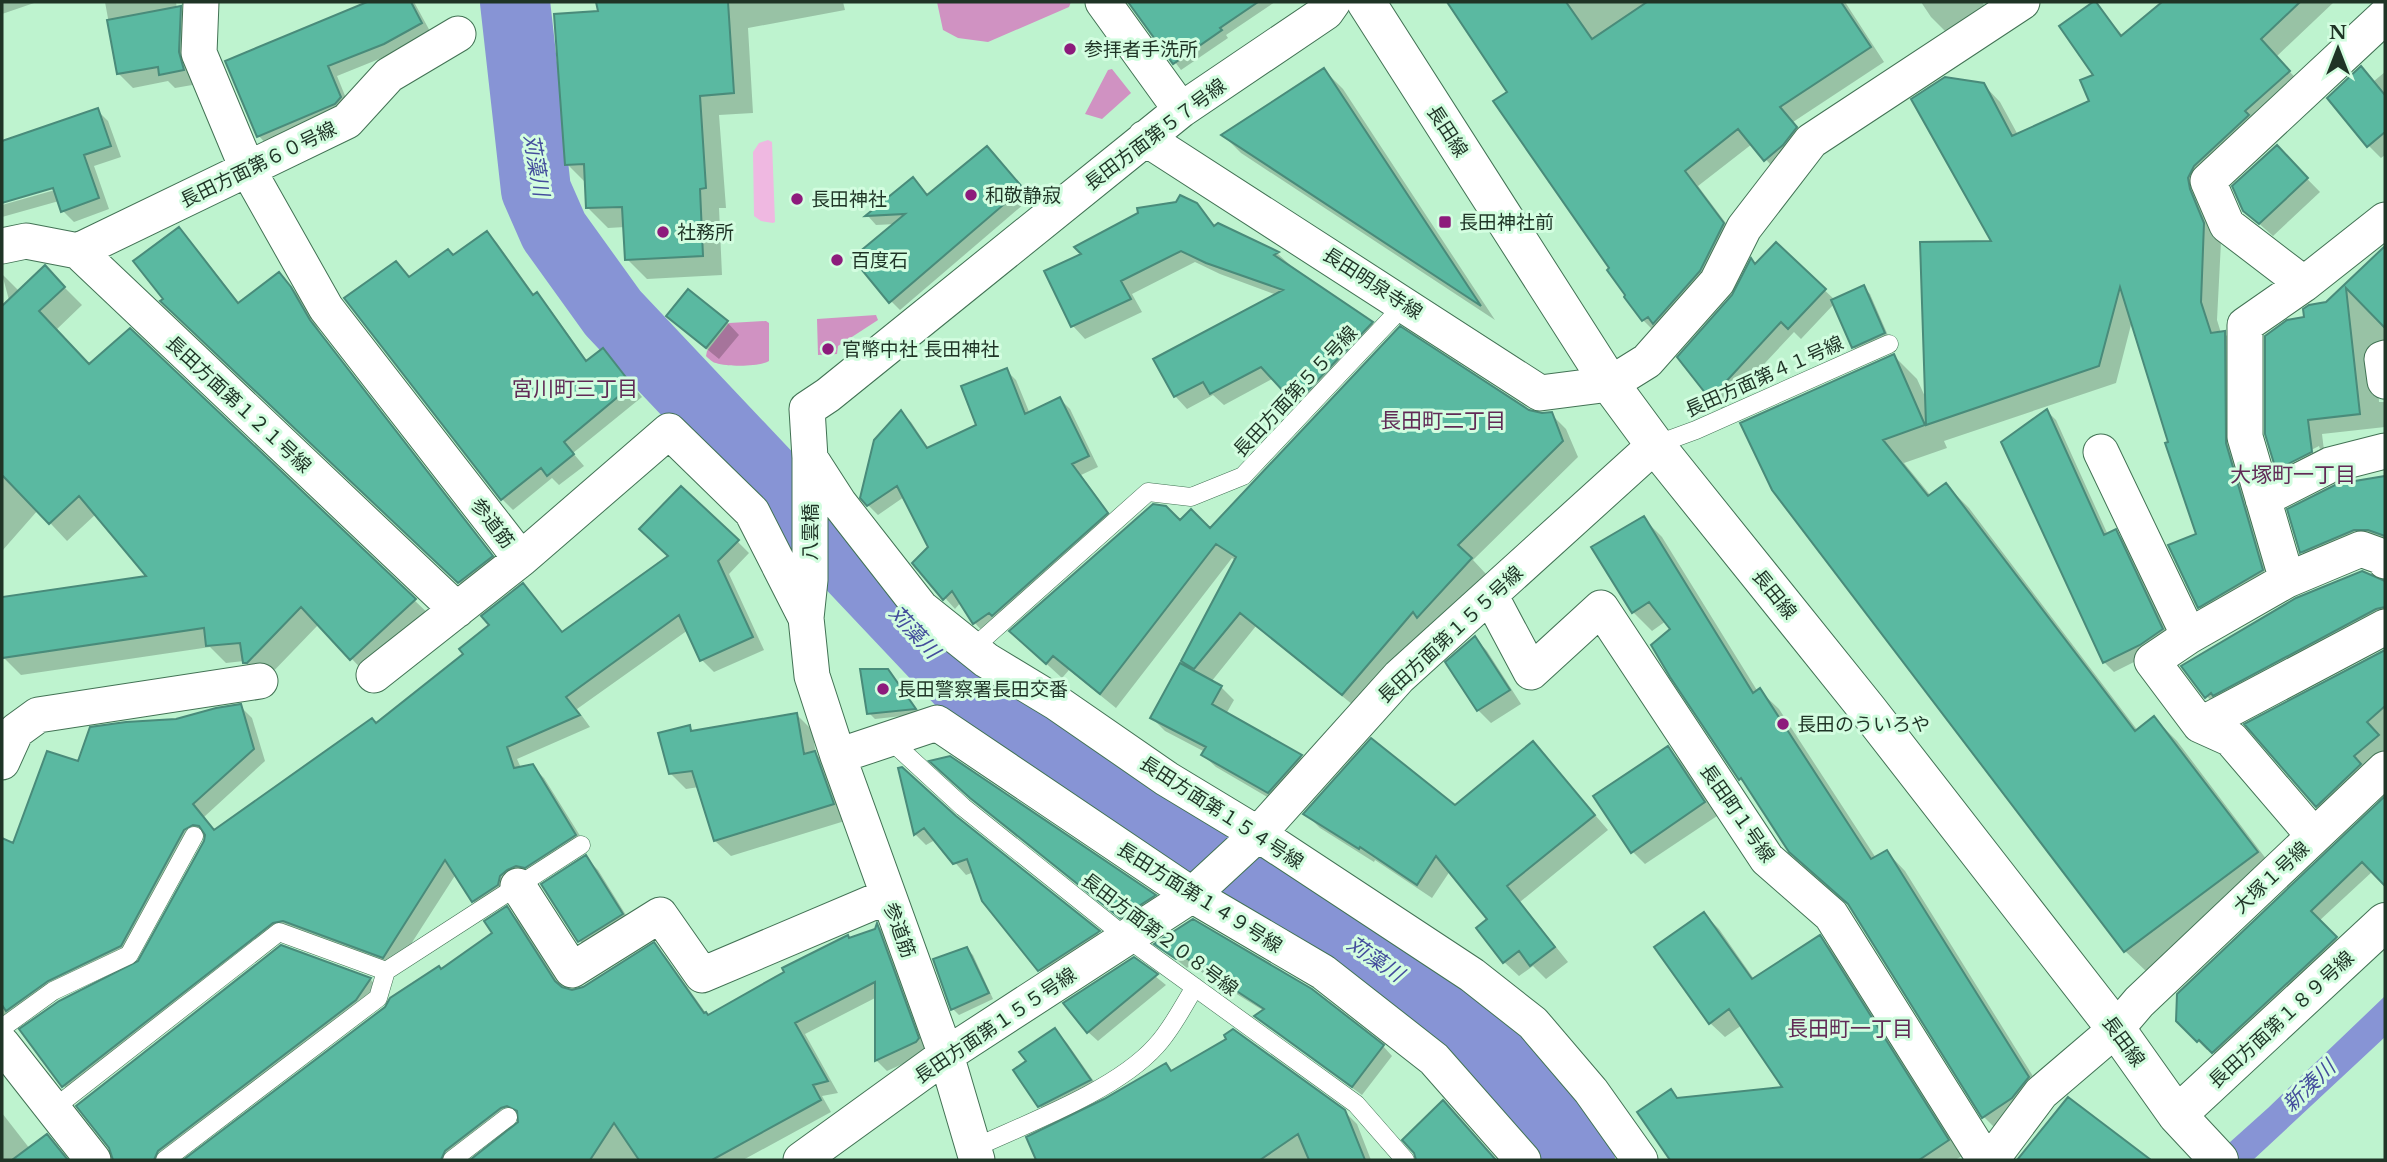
<svg xmlns="http://www.w3.org/2000/svg" width="2387" height="1162" font-family="'Libre Baskerville','Noto Sans JP',serif">
<rect width="100%" height="100%" fill="#bef3cf"/>
<path fill="#efb8e1" d="M768 140 772 142 775 222 773 223 761 221 754 216 753 152 759 143Z"/>
<path fill="#d092c2" d="M937 2H1071L1069 7 988 42 958 38 943 30Z
M1112 69 1131 93 1102 119 1085 114 1108 70Z
M876 315 878 320 838 346 837 354 818 355 817 319Z
M766 321 769 323V361C759 367 728 367 716 363 713 363 708 358 706 356L707 351 729 323Z"/>
<path fill="#8794d5" d="M2385 996V1037L2253 1160H2210L2268 1108Z"/>
<path fill="#0003" fill-rule="evenodd" d="M2 2H37L2 14Z
M105 2H176L177 9 180 8 194 22 198 84 175 88 168 81 133 88 118 73Z
M370 2H414L431 33 394 53 337 76 350 108 268 146 259 136 353 11Z
M598 2H843L845 10 748 28 753 113 719 115 726 208H719L722 275 647 279 627 259 625 227 608 228 588 208 587 184 567 164 600 13Z
M1129 2H1275L1226 35 1228 38 1181 70Z
M1446 2H1845L1884 62 1793 122 1810 142 1779 174 1752 144 1698 186 1737 238 1657 334 1643 320 1510 92 1459 16Z
M1921 2H1982L1987 9 1949 35 1931 17Z
M2165 2H2334L2276 57 2306 89 2211 183 2221 242 2217 320 2221 333H2224L2241 350 2279 588 2216 624 2199 607 2198 535 2132 321 2116 383 1944 441 1947 448 1904 463 1931 496 1946 485 1969 508 2138 731 2154 718 2177 741 2279 876 2149 974 2125 951 1774 489 1894 356 1917 379 1927 401 1994 242 1983 84 2000 102 2018 135 2091 102 2096 75 2095 3 2123 36Z
M2361 68 2374 81 2385 72V155L2381 158 2369 146Z
M1324 70 1343 89 1495 320 1241 153 1223 135Z
M97 110 108 121 121 157 94 166 109 209 74 222 63 211 59 201 2 217V205L62 188 61 184 2 201V147L50 134Z
M2276 147 2320 192 2273 236 2247 213Z
M996 157 1031 198 900 310 891 301 896 224 876 225 868 216 912 179 928 196Z
M1196 204 1216 227 1218 225 1278 254 1290 265 1288 266 1372 323 1384 335 1309 415 1274 378 1224 405 1213 395 1187 409 1175 396 1277 295 1220 274 1195 262 1132 294 1142 312 1085 339 1073 326 1047 272Z
M179 229 191 242 240 304 279 274 292 287 303 302 322 335 504 569 472 595 175 314Z
M487 233 497 243 535 296 537 294 547 305 588 362 603 351 642 397 573 453 584 466 559 485 552 478 513 510 502 499 347 299 396 263 410 278 453 256Z
M1776 245 1835 300 1864 288 1870 294 1890 340 1859 353 1853 347 1834 304 1801 339 1794 332 1722 409 1711 397 1734 296 1756 266Z
M2385 249V358L2377 369 2379 402H2385V427L2322 434 2326 467 2292 484 2277 469 2306 319 2327 304ZM2319 446 2320 449 2284 468V464Z
M45 268 82 305 56 330 89 366 130 330 433 618 369 677 319 624 265 680H262L244 661 226 663 210 647 21 675 5 659H2V599L149 577 96 514 67 541 38 510 2 551V359L23 352 2 274 20 292Z
M727 322 739 335 719 359 681 328Z
M1006 370 1016 380 1030 414 1060 399 1070 409 1098 467 1081 475 1117 524 984 633 974 622 961 602 955 609 914 563 930 548 904 497 878 515 868 505 901 412 911 422 929 449 978 426Z
M2047 411 2056 420 2108 535 2115 531 2125 541 2172 639 2150 654 2114 672 2104 662 2004 443Z
M1528 412 1542 415 1551 414 1566 429 1578 457 1473 560 1486 574 1434 632 1428 627 1358 709 1256 626 1211 682 1221 687 1234 700 1226 714 1301 757 1313 769 1281 805 1216 767 1203 755 1205 752 1165 731 1152 718 1195 673 1183 661 1236 561 1232 558 1116 708 1069 670 1062 678 1027 646 1180 522 1210 531Z
M2385 478V541L2311 561 2302 552 2338 486Z
M1643 518 1662 537 1758 692 1760 691 1779 709 1876 858 1887 852 1905 871 2046 1097 2002 1135 1984 1117 1852 908 1810 870 1751 790 1740 779 1672 630 1666 621 1652 631 1633 612Z
M737 541 749 553 729 574 764 650 714 672 702 660 688 630 577 709 590 727 517 759 521 768 532 766 544 778 587 847 485 913 473 901 456 874 395 969 289 932 75 1098 64 1086 22 1030 140 962 206 842 205 836 196 842 133 958 60 992 19 1022 2 1015V840L14 845 79 763 176 721 240 706 252 718 265 761 204 817 215 832 376 725 534 598 563 633Z
M2385 583V618L2215 706 2183 666Z
M1475 638 1487 651 1521 704 1491 723 1478 710Z
M2385 652V761L2326 815 2247 725Z
M893 677 920 714 875 719 869 713Z
M796 714 812 730 816 754 830 769 848 820 731 856 715 841 699 787 686 789 670 773 689 727 695 733Z
M1533 743 1608 830 1520 902 1568 962 1546 979 1533 966 1519 976 1504 962 1489 920 1450 871 1432 898 1375 860 1374 862 1320 828 1306 814 1455 807Z
M1668 748 1680 761 1717 816 1645 864 1632 851Z
M950 758 1154 896 1164 906 1131 927 983 808 942 771Z
M900 769 955 817 1110 943 1050 982 1039 970 974 872 966 875 935 840 926 845 915 834Z
M2385 799V884L2373 871 2319 921 2345 947 2222 1061 2209 1048 2207 1050 2178 1021 2179 995Z
M586 858 598 870 634 928 592 954 580 941 543 885Z
M507 909 518 920 563 989 572 992 583 989 654 944 665 956 708 1016 850 940 877 930 878 926 888 936 927 1053 887 1071 876 1060 877 997 805 1034 838 1093 822 1096 831 1112 743 1160H473L516 1127 521 1116 512 1119 458 1160H186L386 1008 495 933Z
M1704 914 1719 929 1754 979 1820 937 1834 952 1962 1156 1955 1160H1672L1639 1113 1671 1091 1679 1100 1785 1089 1742 1025 1725 1037 1710 1023Z
M1157 944 1383 1046 1392 1056 1362 1095 1266 1025 1256 1016 1264 1011 1190 965 1187 968Z
M967 949 973 955 993 999 959 1015 953 1009Z
M1134 959 1166 985 1098 1041 1088 1032Z
M370 979 381 990 171 1160H114L115 1156Z
M1054 1030 1067 1043 1102 1093 1052 1119 1040 1106 1028 1062Z
M1166 1065 1173 1072 1344 1111 1357 1124 1371 1160H1038L1029 1138 1105 1101Z
M2068 1099 2148 1160H2019Z
M2 1113 30 1149 47 1136 68 1160H2Z"/>
<g fill="none" stroke-linecap="round" stroke-linejoin="round">
<path stroke="#8794d5" stroke-width="70" d="M515 2 536 190 554 231 613 313 970 691 1457 1014 1565 1133 1580 1160"/>
</g>
<path fill="#5ab9a1" stroke="#498b7a" stroke-width="2" d="M367 2H411L422 23 384 44 328 66 341 97 335 104 257 137 225 61Z
M596 2H728L734 93 700 96 706 188 700 189 703 256 625 260 622 207 586 208 584 164 565 165 554 14 598 11Z
M1128 2H1258L1220 28 1222 30 1173 64Z
M1447 2H1566L1592 39 1647 2H1841L1871 47 1780 107 1797 127 1783 145 1764 161 1738 129 1685 171 1724 223 1700 271 1653 324 1648 317 1642 321 1624 297 1625 295 1607 270 1609 268 1493 101 1507 92Z
M2093 2H2096L2121 36 2162 2H2300L2261 39 2290 71 2245 111 2249 115 2194 166 2188 178 2190 189 2204 223 2201 302 2211 333 2225 331 2226 443 2263 570 2198 608 2168 545 2196 534 2165 443 2168 442 2120 287 2099 366 1926 425 1920 242 1991 241 1911 99 1945 77 1984 83 2012 136 2089 101 2080 80 2093 75 2059 26Z
M181 6 179 52 184 70 159 75 158 67 117 74 107 20Z
M2361 66 2385 95V132L2367 147 2327 98Z
M1324 68 1481 306 1221 135Z
M98 108 111 146 84 155 99 198 61 212 53 188 2 203V141Z
M2277 145 2308 178 2259 224 2243 211 2232 186Z
M987 146 1023 188 889 303 852 258 905 214 865 216 913 177 927 195Z
M1180 195 1197 203 1214 226 1218 223 1279 252 1274 255 1373 322 1295 404 1261 367 1210 394 1203 382 1174 397 1153 359 1283 290 1206 263 1181 251 1121 281 1131 299 1071 327 1044 271 1081 254 1074 247 1138 213 1137 208 1176 202Z
M179 227 238 303 279 272 291 287 310 320 493 556 458 583 160 301 163 299 133 261Z
M487 231 533 295 537 292 586 361 603 348 632 385 564 442 574 454 547 476 541 468 501 500 344 298 396 261 409 277 448 249 453 255Z
M1776 242 1826 289 1788 329 1781 322 1710 399 1677 357 1732 295 1751 258 1755 264Z
M2385 246V328L2346 288 2360 414 2308 420 2312 452 2276 470 2265 434V336L2287 320 2304 317 2303 309 2309 305 2326 302Z
M45 265 65 287 39 311 89 364 130 328 416 599 350 660 301 607 247 663H243L240 643 206 646 204 628 2 658V597L146 576 79 496 49 524 2 475V306Z
M1864 285 1885 333 1852 348 1831 300Z
M688 289 728 321 706 348 666 316Z
M1400 326 1529 410 1542 413 1552 412 1563 441 1458 545 1472 558 1417 618 1413 612 1342 695 1240 613 1194 669 1181 661 1236 557 1216 544 1100 694 1053 656 1046 664 1009 631 1153 504 1166 506 1180 520 1191 509 1210 528Z
M1894 354 1925 425 1883 440 1928 496 1946 483 2135 731 2154 716 2258 852 2124 952 1772 490 1740 423Z
M1007 368 1025 414 1060 397 1089 456 1072 464 1108 513 992 616 989 613 973 624 952 591 943 600 912 563 928 547 897 486 867 506 860 498 874 440 901 410 927 448 976 425 961 386Z
M2047 409 2104 535 2116 529 2163 629 2140 645 2103 663 2001 442Z
M2385 476V536L2368 530H2354L2300 553 2287 509 2337 484Z
M681 486 739 540 718 561 753 637 700 661 679 615 566 697 580 715 507 747 514 768 533 764 576 835 525 868 516 866 507 870 500 876 498 885 472 902 445 860 383 958 283 921 273 923 62 1087 19 1029 59 1001 138 961 204 841 205 835 199 826 193 825 184 830 121 946 48 981 6 1011 2 1005V838L13 843 47 751 78 761 90 727 126 722 176 719 216 708 241 704 254 749 193 804 214 830 372 718 376 723 463 654 459 649 489 625 481 616 523 583 562 632 668 556 639 529Z
M1644 516 1753 693 1760 688 1871 859 1887 850 2029 1077 2012 1098 1982 1118 1848 904 1789 852 1741 778 1739 780 1670 677 1651 645 1670 629 1649 602 1632 613 1591 547Z
M2362 571 2385 581V607L2376 609 2213 696 2211 693 2205 698 2181 666 2296 598Z
M1475 636 1510 690 1477 711 1445 662Z
M2385 650V706L2367 722 2379 735 2354 756 2361 764 2316 807 2244 724Z
M1180 663 1222 686 1212 704 1302 755 1268 793 1201 755 1206 747 1150 718Z
M860 669H888L916 709 867 714Z
M797 713 804 754 815 751 834 804 714 841 692 771 669 774 658 733 690 725 691 731Z
M1371 738 1455 805 1533 741 1595 815 1507 886 1555 947 1530 966 1519 951 1503 963 1476 928 1487 919 1436 856 1417 885 1360 847 1359 849 1303 814Z
M1668 746 1705 802 1631 853 1593 796Z
M950 756 1156 895 1120 918 970 798 929 761Z
M902 767 956 816 1100 931 1038 971 982 901 967 859 953 864 924 828 914 835 898 768Z
M2385 796V886L2362 862 2311 911 2337 937 2212 1053 2199 1040 2197 1042 2176 1021 2177 994Z
M586 855 623 914 578 942 541 884Z
M507 906 555 981 562 987 572 990 583 987 654 942 704 1013 706 1012 708 1015 784 972 782 968 848 935 849 938 875 929 877 923 919 1038 916 1042 875 1061V982L795 1023 828 1081 813 1085 821 1100 712 1160H639L614 1123 590 1160H470L518 1122 517 1111 507 1106 501 1108 445 1151 441 1160H183L385 1007 390 998 439 966 441 969 492 933 484 921Z
M1704 912 1752 979 1820 935 1949 1140 1919 1160H1670L1637 1112 1671 1089 1677 1098 1782 1087 1729 1009 1709 1024 1654 947Z
M1193 919 1312 989 1384 1045 1352 1087 1254 1016 1264 1009 1186 958 1180 956 1176 959 1154 944Z
M281 945 371 978 356 1000 158 1151 154 1160H113L109 1148 76 1106Z
M967 947 989 993 951 1010 933 959Z
M1134 957 1158 974 1087 1033 1063 1003Z
M1055 1028 1091 1080 1038 1107 1013 1070 1026 1061 1019 1052Z
M1233 1029 1345 1110 1365 1160H1309L1298 1134 1260 1160H1036L1026 1137 1104 1099 1166 1063 1171 1071 1226 1039 1224 1035Z
M2068 1097 2151 1160H2017Z
M1443 1100 1496 1160H1416L1414 1153 1402 1140Z
M47 1134 68 1160H12Z"/>
<g fill="none" stroke-linecap="round" stroke-linejoin="round">
<defs>
<path id="lane" d="M1655 445 1696 430 1889 344
M972 649 1148 492 1191 497 1243 476 1405 304
M889 739 963 807 1127 938 1356 1104 1405 1160
M2 1028 53 991 129 955 194 836
M53 1109 279 932 386 971
M974 1148C1028 1123 1117 1090 1156 1046 1172 1029 1183 1006 1195 987
M165 1160 378 998 386 971 581 845
M452 1160 508 1117"/>
<path id="street" d="M201 2 199 53 247 168 326 308 521 559 669 431 752 512 806 618
M1103 2 1181 110
M1145 138 1540 393 1610 384 1647 361 1717 282 1744 228 1811 141 2022 2
M2 246 26 241 78 251 457 610
M78 251 347 121 389 75 458 34
M2304 284 2227 225 2208 181 2385 16
M2385 358 2382 359 2385 381
M2101 452 2189 636
M810 458 839 503 921 608 986 660 1057 703 1167 779 1258 834 1472 975 1533 1023 1591 1091 1640 1160
M2263 499 2330 465 2385 451
M2287 580 2245 437V325L2304 284 2385 220
M1490 595 1531 672 1601 608 1767 859 1831 915 1985 1160
M374 675 521 559
M2200 725 2385 627
M838 756 937 723 1192 895 1323 972 1434 1059 1523 1160
M2 762 16 731 38 715 260 681
M2314 836 2231 739 2200 725 2152 661 2189 636 2287 580 2361 549 2383 557 2385 561
M518 886 572 970 660 915 702 975 888 896
M2 1044 93 1160
M801 1160 946 1055 1192 895 1258 834 1399 677 1655 445
M977 1160 946 1055 838 756 812 676 806 618 810 580V458L807 409 828 395 1181 110 1326 12 1333 2
M1991 1160 2041 1093 2116 1029 2139 1002 2385 769"/>
<path id="secondary" d="M1366 2 1610 384 1655 445 1868 710 2116 1029 2177 1115 2219 1160
M2177 1115 2385 922"/>
</defs>
<use href="#lane" stroke="#427254" stroke-width="19"/>
<use href="#street" stroke="#427254" stroke-width="37"/>
<use href="#secondary" stroke="#427254" stroke-width="40"/>
<use href="#lane" stroke="#fff" stroke-width="18"/>
<use href="#street" stroke="#fff" stroke-width="35"/>
<use href="#secondary" stroke="#fff" stroke-width="38"/>
</g>
<g fill="#8d1b7c" stroke="#d3fde0" stroke-width="2.5">
<circle cx="1070" cy="49" r="7"/>
<circle cx="971" cy="195" r="7"/>
<circle cx="797" cy="199" r="7"/>
<rect x="1438" y="215" width="14" height="14" rx="3.5"/>
<circle cx="663" cy="232" r="7"/>
<circle cx="837" cy="260" r="7"/>
<circle cx="828" cy="349" r="7"/>
<circle cx="883" cy="689" r="7"/>
<circle cx="1783" cy="724" r="7"/>
</g>
<g text-anchor="middle" stroke-width="6" stroke-linejoin="round" paint-order="stroke">
<g font-size="19" fill="#1f3426" stroke="#d3fde0" text-anchor="start">
<text x="1084" y="56">参拝者手洗所</text>
<text x="985" y="202">和敬静寂</text>
<text x="811" y="206">長田神社</text>
<text x="1459" y="229">長田神社前</text>
<text x="677" y="239">社務所</text>
<text x="851" y="267">百度石</text>
<text x="842" y="356">官幣中社 長田神社</text>
<text x="897" y="696">長田警察署長田交番</text>
<text x="1797" y="731">長田のういろや</text>
</g>
<g font-size="19" fill="#1f3426" stroke="#d3fde0">
<text transform="translate(1448 131) rotate(57)" y="7">長田線</text>
<text transform="translate(1155 134) rotate(-37)" y="7">長田方面第５７号線</text>
<text transform="translate(258 164) rotate(-26)" y="7">長田方面第６０号線</text>
<text transform="translate(1373 283) rotate(33)" y="7">長田明泉寺線</text>
<text transform="translate(1764 376) rotate(-24)" y="7">長田方面第４１号線</text>
<text transform="translate(1295 391) rotate(-47)" y="7">長田方面第５５号線</text>
<text transform="translate(239 404) rotate(43)" y="7">長田方面第１２１号線</text>
<text transform="translate(493 523) rotate(52)" y="7">参道筋</text>
<text transform="translate(810 532) rotate(-90)" y="7">八雲橋</text>
<text transform="translate(1775 594) rotate(51)" y="7">長田線</text>
<text transform="translate(1450 634) rotate(-43)" y="7">長田方面第１５５号線</text>
<text transform="translate(1222 812) rotate(33)" y="7">長田方面第１５４号線</text>
<text transform="translate(1738 813) rotate(55)" y="7">長田町１号線</text>
<text transform="translate(2271 877) rotate(-43)" y="7">大塚１号線</text>
<text transform="translate(1200 897) rotate(32)" y="7">長田方面第１４９号線</text>
<text transform="translate(900 930) rotate(70)" y="7">参道筋</text>
<text transform="translate(1160 934) rotate(37)" y="7">長田方面第２０８号線</text>
<text transform="translate(2281 1019) rotate(-43)" y="7">長田方面第１８９号線</text>
<text transform="translate(995 1025) rotate(-34)" y="7">長田方面第１５５号線</text>
<text transform="translate(2124 1041) rotate(54)" y="7">長田線</text>
</g>
<g font-size="21" font-style="italic" fill="#444d9c" stroke="#d3fde0">
<text transform="translate(536 165) rotate(80)" y="7">苅藻川</text>
<text transform="translate(914 632) rotate(47)" y="7">苅藻川</text>
<text transform="translate(1375 959) rotate(34)" y="7">苅藻川</text>
<text transform="translate(2309 1086) rotate(-44)" y="7">新湊川</text>
</g>
<g font-size="21" fill="#612a56" stroke="#d3fde0">
<text x="575" y="396">宮川町三丁目</text>
<text x="1443" y="428">長田町二丁目</text>
<text x="2293" y="482">大塚町一丁目</text>
<text x="1850" y="1036">長田町一丁目</text>
</g>
</g>
<rect width="2387" height="1162" fill="none" stroke="#1f3426" stroke-width="7"/>
<g transform="translate(2338 49)" stroke="#d3fde0" stroke-width="5" paint-order="stroke">
<path d="M0-5L12 26L0 18L-12 26Z" fill="#1f3426"/>
<text y="-10" font-size="19" font-weight="bold" text-anchor="middle" fill="#1f3426">N</text>
</g>
</svg>
